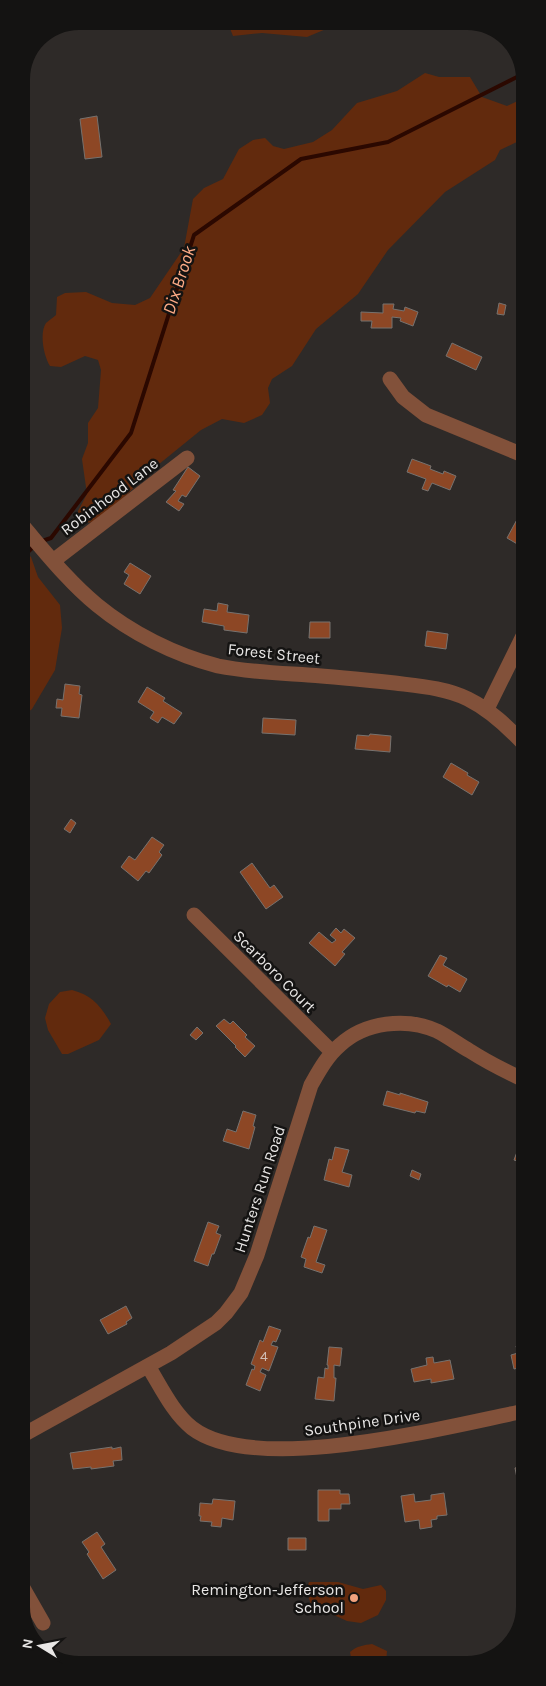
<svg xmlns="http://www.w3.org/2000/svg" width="546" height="1686" font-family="Karla,sans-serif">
<rect width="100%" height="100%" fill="#2e2a28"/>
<path fill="#622a0d" d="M227 21H345L307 37 262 33 233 36Z
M425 73 439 77H470L482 97 507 106 522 99 523 97V139L500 150 495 160 445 192 388 250 358 294 316 329 292 366 272 379 268 388 270 403 262 415 244 423 222 419 201 430 153 469 99 522 83 523 78 519V511L87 494 82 459 88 443V423L98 408 101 370 98 360 85 356 61 367 50 366C44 357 39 333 46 323 49 320 53 318 56 315L57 297 65 293 86 292 112 303 135 305 150 298 184 248 193 199 204 188 223 179 239 149 253 140 265 138 273 146 284 149 313 142 332 130 357 103 397 91Z
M22 548 31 557 38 577 60 605 62 628 55 670 32 709 22 717Z
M72 990C92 995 101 1006 111 1024L99 1040 68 1054H62L48 1030 45 1018 49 1004 60 992Z
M309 1582H338L363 1589 381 1585 386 1591V1600L378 1615 361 1623 347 1621 325 1611 314 1612 306 1591Z
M372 1644 387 1651 386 1663H352L350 1652C357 1646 364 1645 372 1644Z"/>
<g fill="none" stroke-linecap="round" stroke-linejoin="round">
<path stroke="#2b0800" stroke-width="4" d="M42 541 51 538 131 433 194 235 301 159 388 142 523 74
M22 558 34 546"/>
</g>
<path fill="#8d4725" stroke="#76726f" d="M97 116 102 157 85 159 80 119Z
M499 303 506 305 504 315 497 314Z
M383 304H394L393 309 404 311 405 307 418 312 413 326 400 321 401 318 392 317V328H371L372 321H361V312L383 313Z
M452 343 482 357 476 370 446 356Z
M412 459 431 466 430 469 443 474 444 471 456 476 450 490 432 483 428 491 422 489 426 479 407 472Z
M188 467 200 476 186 497 182 495 178 501 184 504 179 511 166 502 176 491 173 490Z
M523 501V538L519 545 507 538 520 514 517 513Z
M130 563 151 576 140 594 124 584 129 575 124 572Z
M218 603 228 605 227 612 249 615 247 633 224 630V626L202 622 204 609 217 611Z
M310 622H330V638H309Z
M427 631 448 634 446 649 425 646Z
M65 684 80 686 79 694 82 695 79 718 61 716 62 708H56L57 699 63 700Z
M147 687 165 698 163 701 182 713 174 724 162 717 158 723 150 718 154 712 138 702Z
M263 718 296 720 295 735 262 733Z
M370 734 391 736 390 752 355 749 357 735 369 736Z
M451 763 468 773 467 775 479 782 472 795 443 777Z
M71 819 76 823 70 833 64 829Z
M152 837 164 845 159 852 162 855 149 873 146 871 138 881 121 867 129 856 135 860Z
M252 863 270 888 274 885 283 897 266 909 240 872Z
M336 928 341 933 344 929 355 938 342 952 345 954 335 966 309 943 319 932 332 943 336 940 330 935Z
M440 955 447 958 443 965 467 979 460 992 448 985 447 987 428 976Z
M224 1019 230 1024 233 1021 247 1035 245 1037 255 1046 245 1057 235 1047 236 1046 216 1026Z
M197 1027 203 1033 196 1040 190 1035Z
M387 1091 400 1095V1093L428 1102 425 1113 416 1111 415 1113 383 1105Z
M243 1111 256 1115 253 1126 255 1127 249 1149 223 1141 227 1129 236 1132Z
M520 1144 524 1146V1163L514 1160Z
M335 1147 349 1150 342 1172 352 1175 349 1187 324 1180 329 1159 332 1160Z
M412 1170 421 1174 419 1180 410 1176Z
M208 1222 219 1226 216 1233 221 1235 214 1254H212L208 1266 194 1261Z
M314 1226 327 1230 316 1262 325 1265 322 1273 304 1267 306 1259 301 1257 308 1237 310 1238Z
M126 1306 132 1318 126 1322 127 1324 108 1334 100 1320Z
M269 1326 281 1330 276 1342 273 1341 271 1345 278 1347 269 1371 262 1368 260 1372 266 1375 260 1391 246 1385 252 1369 254 1370 255 1366 251 1364 260 1340 263 1342Z
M524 1344V1368L523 1367 514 1369 511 1355 518 1353 516 1346Z
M329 1347 342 1348 340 1366 334 1365V1378H336L334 1401 315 1399 318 1377 324 1378 325 1368 328 1369V1365H327Z
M433 1357 434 1363 450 1360 454 1379 431 1383V1379L414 1382 411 1369 427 1365 426 1358Z
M112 1447V1449L121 1447 122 1460 113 1461 114 1466 91 1469V1467L73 1469 70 1453Z
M525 1465V1487L519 1488 515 1468Z
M318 1490H340V1494H349L350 1504H341V1509H329V1521H318Z
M444 1493 447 1515 437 1516V1519L431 1520 432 1527 420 1529 419 1520 405 1522 401 1496 414 1494 415 1502 431 1500V1495Z
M213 1499 235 1501 233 1520 222 1518 221 1527 211 1526 212 1522 200 1521 201 1516H199L200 1503 212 1504Z
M97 1532 105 1544 101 1547 116 1570 103 1579 87 1554 89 1552 82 1542Z
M288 1538H306V1550H288Z"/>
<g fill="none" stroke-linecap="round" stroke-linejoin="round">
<path stroke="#82513a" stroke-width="15" d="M390 379 403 397 426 415 523 455
M22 525C46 553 69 582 97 605 131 633 175 655 218 666 248 672 278 673 308 675 337 677 366 680 395 683 419 686 446 688 468 699 490 710 507 726 524 744
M53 561 187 458
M487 709 524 634
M194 915 332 1052
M148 1366C161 1387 173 1413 192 1428 256 1477 449 1426 525 1411
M23 1435 171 1353 216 1323 226 1313 241 1293 257 1255 311 1085C319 1071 327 1056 340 1045 365 1022 406 1017 437 1031 449 1037 459 1045 470 1051 487 1062 505 1071 524 1080
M23 1588 43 1623"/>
</g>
<circle fill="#f1a17d" stroke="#141312" stroke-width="2" cx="354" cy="1598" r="5"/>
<g text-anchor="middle" stroke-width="5" stroke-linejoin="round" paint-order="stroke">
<g font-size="14" fill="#d1beb5">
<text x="264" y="1361">4</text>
</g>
<g font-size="16" fill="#e8e6e5" stroke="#141312">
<text transform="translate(109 496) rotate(-37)" y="6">Robinhood Lane</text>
<text transform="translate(274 653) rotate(6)" y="6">Forest Street</text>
<text transform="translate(275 971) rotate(45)" y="6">Scarboro Court</text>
<text transform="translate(259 1189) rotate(-72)" y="6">Hunters Run Road</text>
<text transform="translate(362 1422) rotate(-8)" y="6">Southpine Drive</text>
</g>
<g font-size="16" fill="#e8e6e5" stroke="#141312" text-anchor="end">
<text x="344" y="1595">Remington-Jefferson<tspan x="344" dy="18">School</tspan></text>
</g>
<g font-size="18" font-style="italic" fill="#fdab86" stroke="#141312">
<text transform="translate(179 280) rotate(-72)" y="6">Dix Brook</text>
</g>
</g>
<path d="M0 0H546V1686H0ZM79 30H467A49 49 0 0 1 516 79V1607A49 49 0 0 1 467 1656H79A49 49 0 0 1 30 1607V79A49 49 0 0 1 79 30Z" fill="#141312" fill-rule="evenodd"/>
<g transform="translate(40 1646) rotate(280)" stroke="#141312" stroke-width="4" paint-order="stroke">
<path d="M0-4L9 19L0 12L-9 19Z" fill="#e8e6e5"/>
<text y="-8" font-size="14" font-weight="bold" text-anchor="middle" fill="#e8e6e5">N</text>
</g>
</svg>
